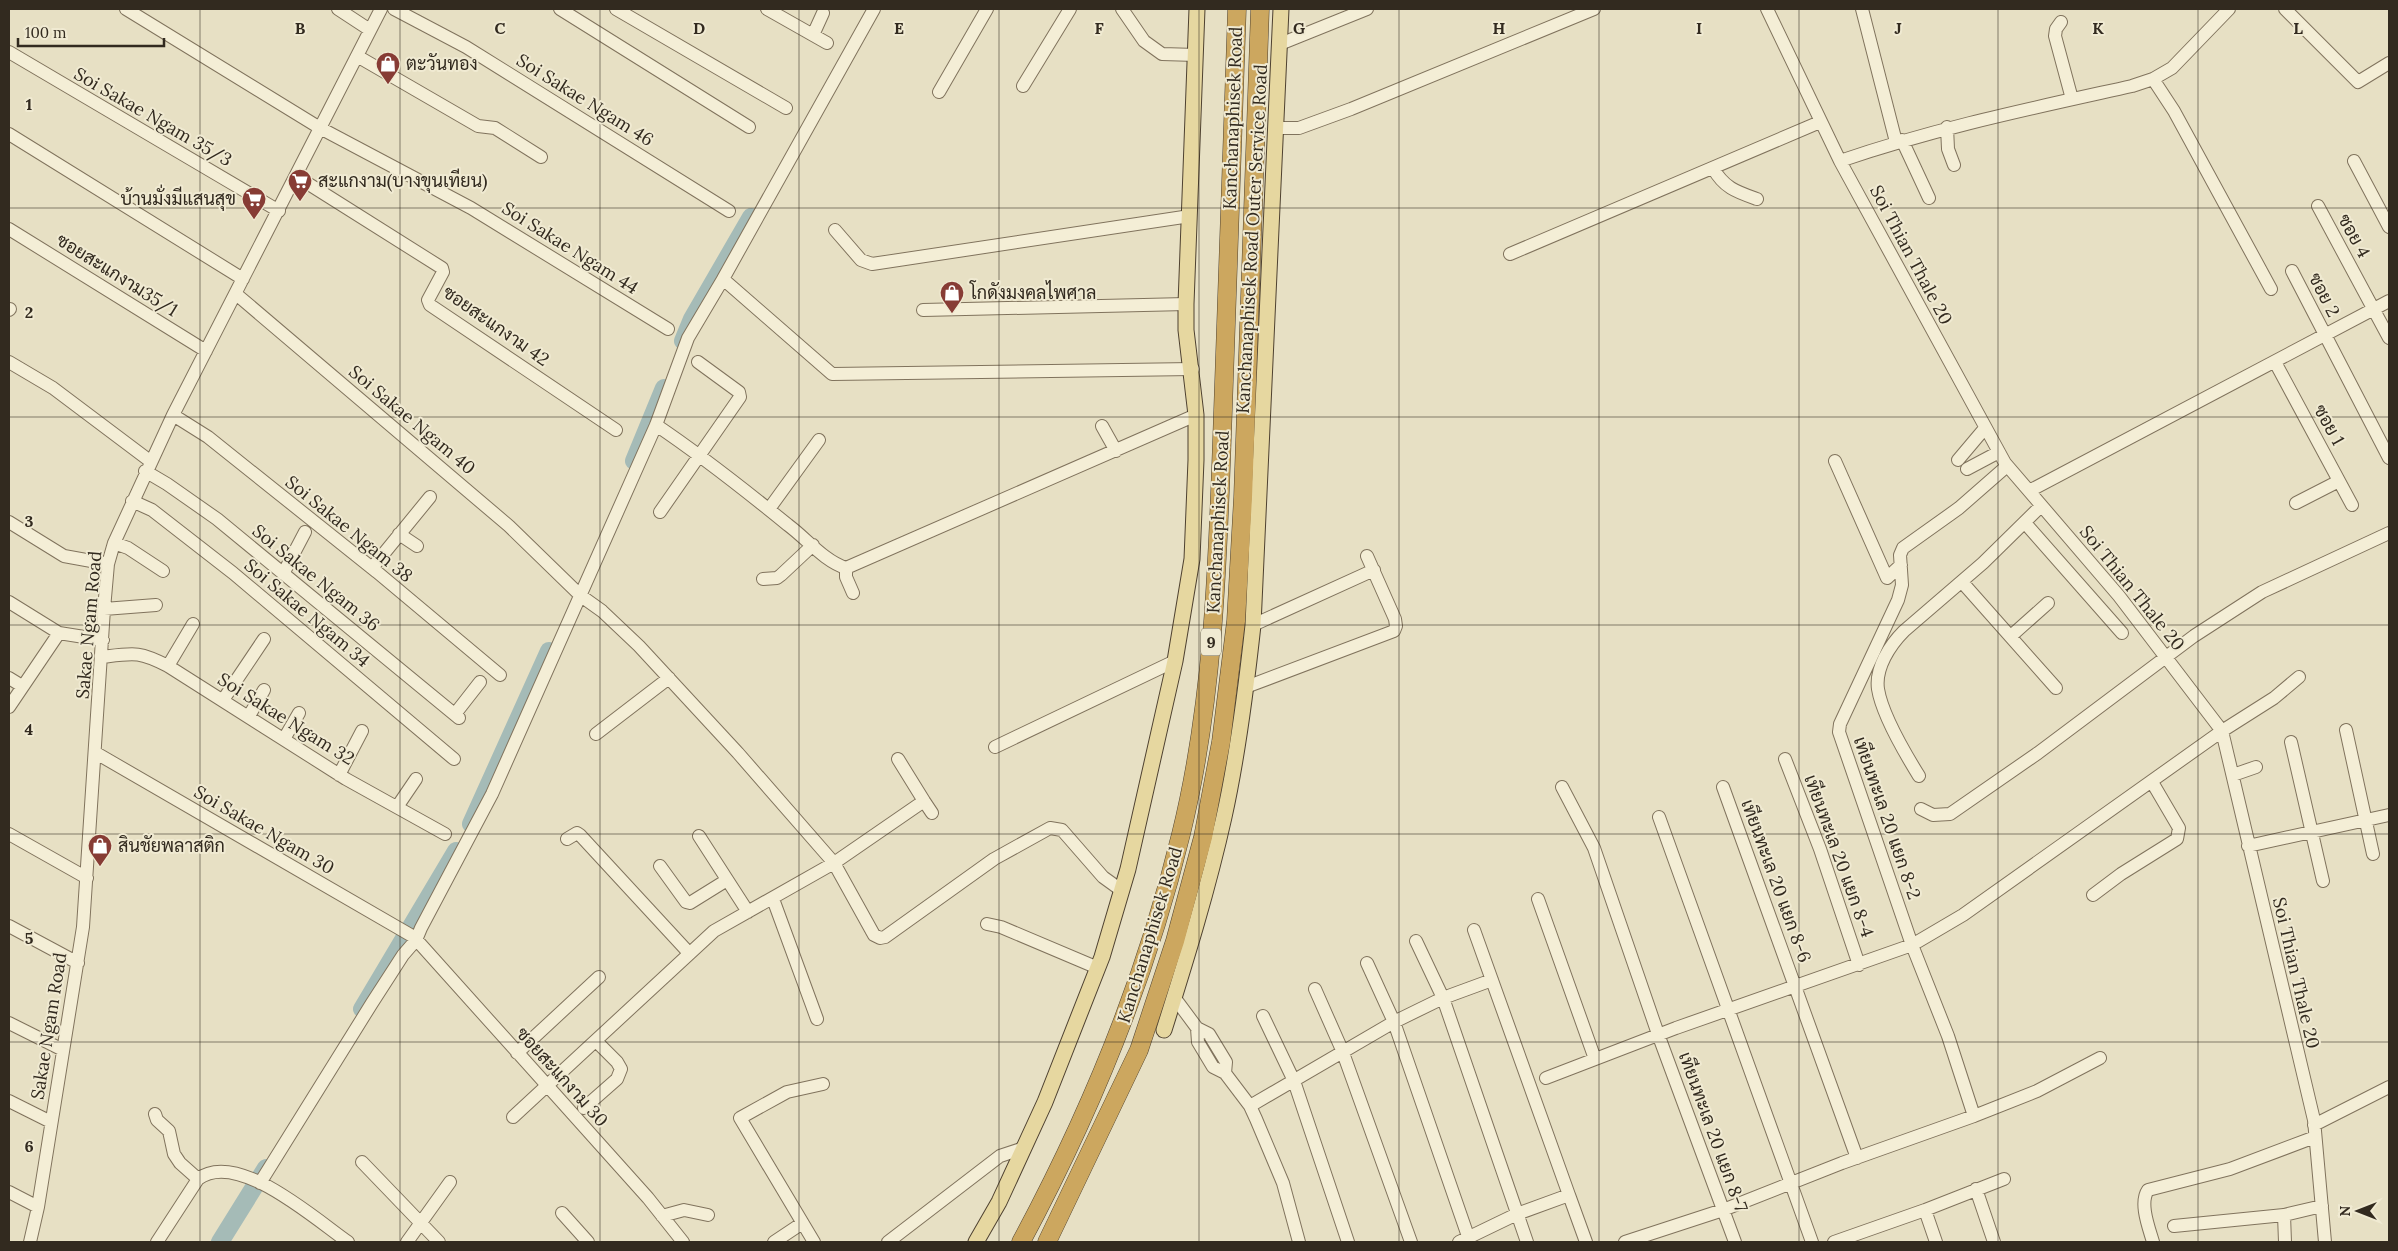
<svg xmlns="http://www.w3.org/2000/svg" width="2398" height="1251" font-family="Lora,Sarabun,serif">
<rect width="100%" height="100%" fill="#e7e0c4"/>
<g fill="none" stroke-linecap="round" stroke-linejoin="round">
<path stroke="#a5bbb7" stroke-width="18" d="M683 341 692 319 751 217
M634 461 664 388
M471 824 549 651
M362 1009 456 851
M220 1242 266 1168"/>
<defs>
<path id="minor" d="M126 9 320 128 471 208 668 329
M338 9 370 30
M394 9 466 47 729 211
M560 9 749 127
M616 9 786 108
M767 9 827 43
M1122 9 1144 41 1162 54 1196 55
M1767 9 1840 161 2005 463 2119 596 2222 731 2314 1120 2325 1242
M1862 9 1896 142
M2285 9 2358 82 2389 63
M2061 22 2056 29 2055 36 2072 99
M813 35 823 13
M1280 44 1367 9
M9 52 279 211
M357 56 478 126 495 128 541 157
M2153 79 2174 111 2271 289
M1023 86 1070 9
M939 92 987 9
M1947 127 1948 149 1954 165
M1276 128H1299L1351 109 1594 9
M9 134 243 279
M1902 140 1929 198
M1840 161C1936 128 2033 108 2132 86L2153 79 2172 68 2229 9
M2354 161 2389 227
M1713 168C1724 188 1737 192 1757 199
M296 176 442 268 443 272 428 300 430 305 616 430
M2318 206 2389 338
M9 229 206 351
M835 230 861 260 872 264 1190 216
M1510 254 1820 122
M2292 271 2389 458
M723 279 874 9
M236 294 509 526 581 596 602 611 639 646 738 753 834 863 874 935 880 938 885 937 994 859 1050 828 1062 830 1103 877 1121 890
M9 310 10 309
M923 310 1186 304
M9 362 53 388 150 461
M2275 362 2352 505
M173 415 208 437 377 572 500 675
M656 425C702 456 745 490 788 525 807 539 824 561 846 568L1196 415
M1102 426 1116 451
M1958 460 1985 428
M1835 461 1887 578 1901 565
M1967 469 1999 452
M145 471 167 484 217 519 459 718
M2029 491 2389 301
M132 501 152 510 233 573 454 759
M2296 503 2339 481
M769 509 819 440
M660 512 740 397 739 392 698 362
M9 522 64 556 108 564
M2026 524 2122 633
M399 534 417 546
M114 543 128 548 163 571
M372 568 430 497
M846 568V577L853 593
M283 574 305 532
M763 579 777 578 781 575 813 545
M1962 582 2056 688
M9 602 59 633 103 640
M104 609 156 605
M1253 625 1374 570
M2011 636 2048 603
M102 657C134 653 139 651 168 666L346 779 445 834
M168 666 193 624
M9 678 22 686
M1246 687 1394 631 1396 626 1395 619 1367 556
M223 700 264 639
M9 707 59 633
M455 714 480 682
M249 716 264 690
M2346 730 2373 854
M596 734 669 678
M284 739 299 713
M2291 742 2323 881
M995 747 1175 661
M96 753 414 937 648 1198 683 1242
M1785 759 1820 849 1859 965
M339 775 362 731
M2233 775 2256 767
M1919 776C1906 755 1882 714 1878 689 1875 668 1890 645 1904 631L1983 563 2041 506
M1562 787 1594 848 1658 1034 1735 1242
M1723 787 1857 1158
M924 801 932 813
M397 807 416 779
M1921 809 1933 815 1950 814 2038 753 2194 636 2262 592 2389 533
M1659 817 1812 1242
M9 834 87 878
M699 836 748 912
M567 839 577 833 580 835 689 953
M2248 846 2389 815
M660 866 686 902 690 903 727 880
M2093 895 2121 874 2177 839 2179 828 2152 782
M773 899 817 1019
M1538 899 1595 1059
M987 924 1001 927 1098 968
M9 926 78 963
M1416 941 1443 998 1527 1242
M1367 963 1394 1022 1470 1242
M1315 989 1342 1050 1411 1242
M1174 997 1197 1028 1209 1034 1226 1062 1225 1073
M1263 1016 1294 1081 1348 1242
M9 1023 63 1050
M1197 1028 1198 1042 1213 1067 1225 1073 1250 1106 1256 1119 1283 1183 1299 1242
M517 1053 599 977
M1546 1078 1676 1028 1912 945 1963 915 2222 731 2274 698 2299 677
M9 1101 51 1122
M1250 1106 1394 1022 1443 998 1492 980
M584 1108 617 1079 621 1069 617 1062 596 1041
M155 1114 157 1120 169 1131 174 1154 180 1163 198 1179
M1974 1116 2037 1091 2100 1058
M513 1117 714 931 834 863 924 801 898 759
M2314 1125 2389 1087
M362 1162 439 1242
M260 1183 372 1003 403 955 416 940 421 928 492 794 656 425 688 338 723 279 832 374 1193 369
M1976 1189 1994 1242
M9 1192 38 1207
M1569 1195 1586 1242
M1925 1210 1936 1242
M562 1213 588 1242
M2284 1215 2285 1242
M662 1216 684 1210 708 1215
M2174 1226 2284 1215 2322 1206
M30 1242 38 1207 83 927 104 609 108 564 114 543 173 415 381 9
M157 1242 198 1179C237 1149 315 1219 348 1242
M407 1242 450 1182
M774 1242 801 1224
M814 1242 740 1118 787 1092 823 1084
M888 1242 1000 1156 1024 1148
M1459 1242 1517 1214 1569 1195 1474 930
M1625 1242 1723 1210 1842 1163 1974 1116 1948 1036 1912 945 1839 732 1840 724 1898 600 1902 585 1900 555 1903 548 1959 508 2007 466
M1834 1242 1925 1210 2004 1179
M2153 1242C2149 1228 2139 1203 2148 1190L2230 1169 2315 1137"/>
<path id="major" d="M1164 1030C1186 960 1208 889 1224 817 1238 754 1246 690 1253 625L1281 9
M976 1242 999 1202 1045 1102 1102 957 1128 869 1175 661 1192 559 1196 460V415L1186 330V304L1197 9"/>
<path id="highway" d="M1021 1242C1091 1112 1146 978 1181 834 1215 696 1218 551 1223 410 1228 276 1232 142 1237 9
M1047 1242 1139 1050 1175 941 1203 837 1221 742 1236 621 1243 497 1260 9"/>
</defs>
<use href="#minor" stroke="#80735d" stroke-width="14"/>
<use href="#major" stroke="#4e4130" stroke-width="17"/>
<use href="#highway" stroke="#4e4130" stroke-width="19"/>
<use href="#minor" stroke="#f4eed6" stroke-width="12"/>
<use href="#major" stroke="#e6d7a0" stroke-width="15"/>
<use href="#highway" stroke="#cca75f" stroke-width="18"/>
</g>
<path fill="none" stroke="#322a1f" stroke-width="1" stroke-opacity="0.55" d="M200 9V1242M400 9V1242M600 9V1242M799 9V1242M999 9V1242M1199 9V1242M1399 9V1242M1599 9V1242M1799 9V1242M1998 9V1242M2198 9V1242M9 208H2389M9 417H2389M9 625H2389M9 834H2389M9 1042H2389"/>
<defs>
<symbol id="shop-pin" viewBox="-11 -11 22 30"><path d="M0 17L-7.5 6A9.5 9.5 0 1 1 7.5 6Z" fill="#873c35" stroke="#f0ead2"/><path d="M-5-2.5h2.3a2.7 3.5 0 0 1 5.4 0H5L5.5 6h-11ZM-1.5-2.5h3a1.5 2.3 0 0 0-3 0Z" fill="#fff"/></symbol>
<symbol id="supermarket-pin" viewBox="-11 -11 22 30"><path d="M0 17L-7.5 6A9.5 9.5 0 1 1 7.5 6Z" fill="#873c35" stroke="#f0ead2"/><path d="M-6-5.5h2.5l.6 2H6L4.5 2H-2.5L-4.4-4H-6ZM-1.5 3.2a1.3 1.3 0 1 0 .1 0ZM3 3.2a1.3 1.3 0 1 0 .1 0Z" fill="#fff"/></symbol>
</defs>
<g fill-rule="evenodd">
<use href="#shop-pin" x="374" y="50" width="28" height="38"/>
<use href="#supermarket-pin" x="286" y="167" width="28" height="38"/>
<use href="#supermarket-pin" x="240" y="185" width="28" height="38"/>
<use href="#shop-pin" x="938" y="279" width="28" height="38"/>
<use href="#shop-pin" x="86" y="832" width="28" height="38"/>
</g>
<g text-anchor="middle" stroke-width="4" stroke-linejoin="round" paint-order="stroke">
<rect fill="#f0ead2" stroke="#6b6455" stroke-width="1" x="1201" y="628.5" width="20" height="27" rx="4"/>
<g font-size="16" font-weight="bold" fill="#322a1f">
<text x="1211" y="648">9</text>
</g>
<g font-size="18" fill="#322a1f" stroke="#f0ead2" text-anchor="start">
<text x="406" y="70">ตะวันทอง</text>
<text x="318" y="187">สะแกงาม(บางขุนเทียน)</text>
<text x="236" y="205" text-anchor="end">บ้านมั่งมีแสนสุข</text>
<text x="970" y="299">โกดังมงคลไพศาล</text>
<text x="118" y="852">สินชัยพลาสติก</text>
</g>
<g font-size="18" fill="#322a1f" stroke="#f0ead2">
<text transform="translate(585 100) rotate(32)" y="6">Soi Sakae Ngam 46</text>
<text transform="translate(153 117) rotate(30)" y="6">Soi Sakae Ngam 35/3</text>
<text transform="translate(1233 118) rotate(-88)" y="6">Kanchanaphisek Road</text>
<text transform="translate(2354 236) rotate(61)" y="6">ซอย 4</text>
<text transform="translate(1252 239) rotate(-87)" y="6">Kanchanaphisek Road Outer Service Road</text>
<text transform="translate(570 248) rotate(32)" y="6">Soi Sakae Ngam 44</text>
<text transform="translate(1911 255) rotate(62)" y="6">Soi Thian Thale 20</text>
<text transform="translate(117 275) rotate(32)" y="6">ซอยสะแกงาม35/1</text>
<text transform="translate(2324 295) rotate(63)" y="6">ซอย 2</text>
<text transform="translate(496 326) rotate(35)" y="6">ซอยสะแกงาม 42</text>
<text transform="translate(412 420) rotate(40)" y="6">Soi Sakae Ngam 40</text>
<text transform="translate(2329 425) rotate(61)" y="6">ซอย 1</text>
<text transform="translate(1218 522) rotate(-87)" y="6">Kanchanaphisek Road</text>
<text transform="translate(349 529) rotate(39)" y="6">Soi Sakae Ngam 38</text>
<text transform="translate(316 578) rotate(39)" y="6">Soi Sakae Ngam 36</text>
<text transform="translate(2132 588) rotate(51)" y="6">Soi Thian Thale 20</text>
<text transform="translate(307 613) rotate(40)" y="6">Soi Sakae Ngam 34</text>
<text transform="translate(89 625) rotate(-85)" y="6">Sakae Ngam Road</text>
<text transform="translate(286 719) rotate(32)" y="6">Soi Sakae Ngam 32</text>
<text transform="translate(1887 818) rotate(71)" y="6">เทียนทะเล 20 แยก 8-2</text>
<text transform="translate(264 830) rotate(30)" y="6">Soi Sakae Ngam 30</text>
<text transform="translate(1839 856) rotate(70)" y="6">เทียนทะเล 20 แยก 8-4</text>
<text transform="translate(1776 881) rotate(70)" y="6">เทียนทะเล 20 แยก 8-6</text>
<text transform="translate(1150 935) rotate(-73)" y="6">Kanchanaphisek Road</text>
<text transform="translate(2296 973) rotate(77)" y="6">Soi Thian Thale 20</text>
<text transform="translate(49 1026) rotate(-81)" y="6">Sakae Ngam Road</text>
<text transform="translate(562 1077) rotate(48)" y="6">ซอยสะแกงาม 30</text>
<text transform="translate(1713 1132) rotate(70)" y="6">เทียนทะเล 20 แยก 8-7</text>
</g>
</g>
<g font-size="16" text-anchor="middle" font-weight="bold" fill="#322a1f" stroke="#f0ead2" stroke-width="4" stroke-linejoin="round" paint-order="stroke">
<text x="300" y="34">B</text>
<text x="500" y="34">C</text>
<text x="699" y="34">D</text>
<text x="899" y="34">E</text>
<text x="1099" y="34">F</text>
<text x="1299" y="34">G</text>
<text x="1499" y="34">H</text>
<text x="1699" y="34">I</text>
<text x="1898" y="34">J</text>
<text x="2098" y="34">K</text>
<text x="2298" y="34">L</text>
<text x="29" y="110">1</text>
<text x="29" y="318">2</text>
<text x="29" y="527">3</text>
<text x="29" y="735">4</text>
<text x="29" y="944">5</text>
<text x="29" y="1152">6</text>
</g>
<rect width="2398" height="1251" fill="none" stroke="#322a1f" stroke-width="20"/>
<g transform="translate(2358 1211) rotate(270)" stroke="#f0ead2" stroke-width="4" paint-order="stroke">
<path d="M0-4L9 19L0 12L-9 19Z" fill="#322a1f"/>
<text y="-8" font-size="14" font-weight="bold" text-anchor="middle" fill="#322a1f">N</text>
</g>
<path d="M18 38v8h146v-8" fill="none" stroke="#322a1f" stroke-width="2.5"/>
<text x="25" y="38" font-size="15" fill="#322a1f" stroke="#f0ead2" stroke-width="4" paint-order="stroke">100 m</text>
</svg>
